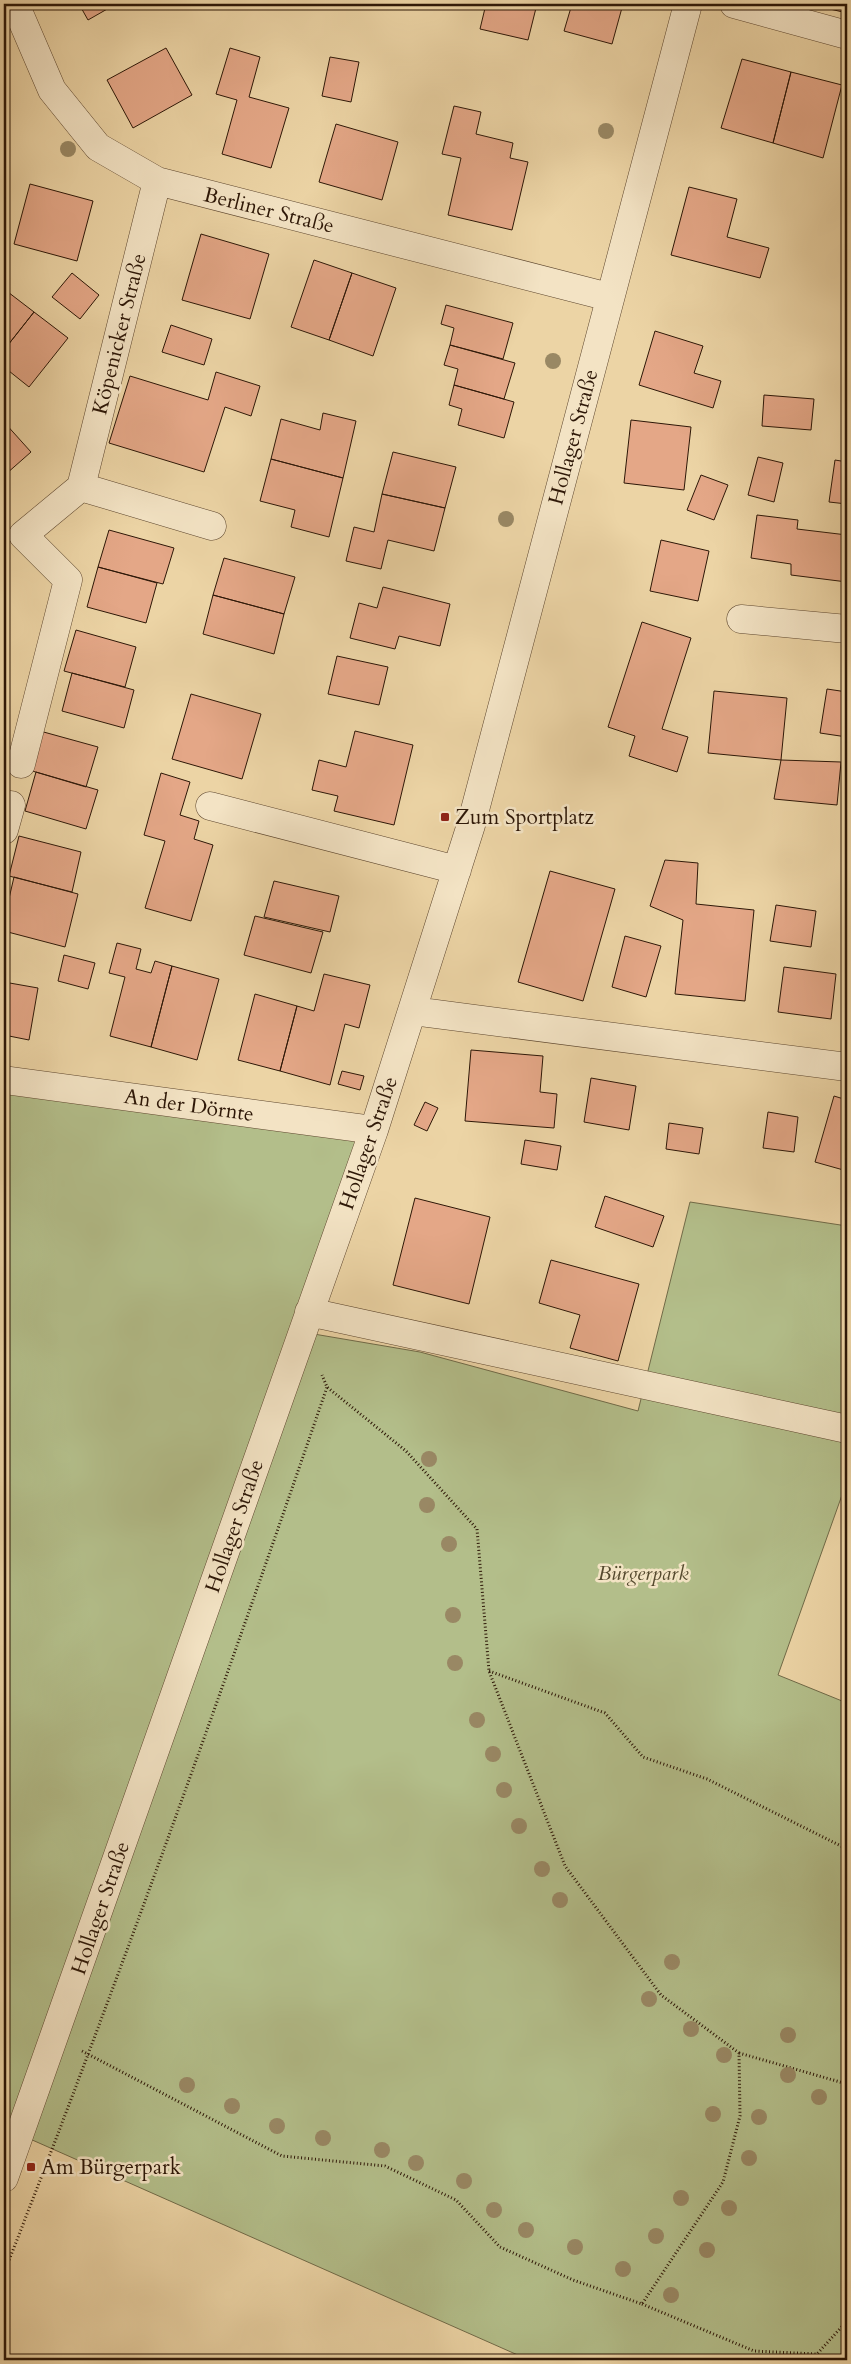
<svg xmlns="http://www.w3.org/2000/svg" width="851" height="2364" font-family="Cardo,serif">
<rect width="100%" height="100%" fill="#ecd4a5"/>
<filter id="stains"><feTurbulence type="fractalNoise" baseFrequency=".004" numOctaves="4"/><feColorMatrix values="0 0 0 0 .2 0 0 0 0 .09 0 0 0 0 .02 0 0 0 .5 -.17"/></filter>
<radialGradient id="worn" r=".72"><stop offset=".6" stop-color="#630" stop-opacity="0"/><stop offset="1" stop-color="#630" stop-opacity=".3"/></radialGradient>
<path fill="#b3be8a" stroke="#706a48" d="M4 1080 374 1130 302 1332 420 1352 638 1411 690 1202 847 1226V1481L778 1675 847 1703V2360H529L21 2135 4 2178Z"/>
<path fill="#e4a787" stroke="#2d1707" d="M79 4H116L88 20Z
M486 4H537L528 40 480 29Z
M572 4H623L612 44 564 31Z
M814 4H847V13L813 5Z
M166 48 192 95 133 128 107 80Z
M230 48 260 57 249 97 289 108 271 168 222 154 237 100 216 94Z
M330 57 359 62 351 102 322 96Z
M742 59 791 72 773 143 721 128Z
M791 72 842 85 823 158 773 143Z
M454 106 481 112 476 134 513 143 510 158 528 162 512 230 448 215 461 158 442 154Z
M336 124 398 142 382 200 319 182Z
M30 184 93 201 77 261 14 244Z
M689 187 737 199 727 237 769 248 760 278 671 255Z
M201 234 269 254 250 319 182 300Z
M314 260 352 273 329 340 291 327Z
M72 273 99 295 80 319 52 297Z
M352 273 396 288 373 356 329 340Z
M4 289 34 312 4 350Z
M446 305 513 323 503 359 450 345 454 328 441 324Z
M34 312 68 338 29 387 4 367V350Z
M171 325 212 339 204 365 162 352Z
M655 331 703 346 694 373 721 381 713 408 639 385Z
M450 345 515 363 504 399 454 385 458 369 444 365Z
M216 372 260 386 251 416 225 407 204 472 109 443 130 376 208 400Z
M454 385 514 402 504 438 458 425 462 409 449 405Z
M764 395 814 399 811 430 762 426Z
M323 413 356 421 343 478 271 459 281 419 320 430Z
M631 420 691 427 684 490 624 483Z
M4 422 31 452 6 474 4 472Z
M393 452 456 467 445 508 382 494Z
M758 457 783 463 774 502 748 495Z
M271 459 343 478 329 537 291 527 295 510 260 501Z
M835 460 847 462V504L829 502Z
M701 475 728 485 714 520 687 510Z
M382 494 445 508 434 551 388 540 381 569 346 561 354 527 374 532Z
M757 515 798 520 797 529 847 535V582L791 575V564L751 558Z
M109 530 174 548 163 584 98 567Z
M661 540 709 551 698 601 650 591Z
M224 558 295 577 284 614 213 595Z
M98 567 157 583 146 623 87 607Z
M383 587 450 604 440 646 399 636 395 649 350 638 359 603 377 608Z
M213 595 284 614 274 654 203 634Z
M642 622 691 638 662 729 688 737 677 772 629 756 635 736 608 727Z
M76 630 136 647 125 687 64 671Z
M337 656 388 667 379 705 328 694Z
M72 673 134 690 124 728 62 711Z
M827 689 847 692V737L820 733Z
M714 691 787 698 781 760 708 753Z
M191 694 261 714 242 779 172 759Z
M40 731 98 747 86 787 29 770Z
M355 731 413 745 394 825 334 811 338 796 312 790 319 760 346 767Z
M781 760 841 762 837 805 774 799Z
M36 772 98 790 86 829 25 811Z
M161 773 190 782 180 815 199 821 194 839 213 845 191 921 145 908 165 841 144 835Z
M19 836 81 852 72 892 9 876Z
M665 860 698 863 696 904 754 910 745 1001 675 994 683 920 650 906Z
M550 871 615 889 583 1001 518 982Z
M14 877 78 894 65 947 4 931V920Z
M274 881 339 896 330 932 264 917Z
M776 905 816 911 811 947 770 941Z
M255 916 323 932 311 973 244 955Z
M625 936 661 946 646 997 612 987Z
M117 943 141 949 136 969 151 973 155 961 172 966 151 1047 110 1036 125 977 109 973Z
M64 955 95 963 88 989 58 981Z
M172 966 219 979 197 1060 151 1047Z
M784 967 836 974 831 1019 778 1012Z
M324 974 370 985 359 1028 345 1024 330 1085 280 1071 297 1006 314 1011Z
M4 982 38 988 29 1040 4 1035Z
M255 994 297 1006 280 1071 238 1060Z
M471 1050 543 1056 540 1092 557 1094 554 1128 465 1121Z
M342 1071 364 1076 360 1090 338 1084Z
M591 1078 636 1086 629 1130 584 1122Z
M834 1096 847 1100V1171L815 1162Z
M425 1102 438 1108 427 1131 414 1125Z
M768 1112 798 1117 794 1152 763 1148Z
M669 1123 703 1128 699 1154 666 1149Z
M525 1140 561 1146 557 1170 521 1164Z
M605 1196 664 1216 653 1247 595 1227Z
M415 1198 490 1217 469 1304 393 1285Z
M551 1260 639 1284 618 1361 570 1348 580 1315 539 1303Z"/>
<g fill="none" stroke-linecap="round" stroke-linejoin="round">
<defs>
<path id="minor" d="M15 4 52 90 98 147 157 181 609 297
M734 4 847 35
M81 487 212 526
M741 619 847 629
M21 764 68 580 23 535 81 487 157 181
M210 806 457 870
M4 830 11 805
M413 1011 847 1067
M4 1080 374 1130
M309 1312 847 1429
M4 2178 374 1130 471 825 688 4"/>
</defs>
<use href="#minor" stroke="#5d462e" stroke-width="29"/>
<path stroke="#2d1707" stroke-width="3" stroke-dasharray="1 2.5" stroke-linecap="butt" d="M489 1671 605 1713 643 1757 707 1779 847 1849
M82 2051 282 2156 385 2166 456 2200 500 2247 573 2280 642 2304 723 2182 740 2116 739 2053 661 1995 565 1866 489 1671 477 1529 406 1451 327 1387 322 1375
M739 2053 847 2084
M4 2273C119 1980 225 1684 327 1387
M642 2304 754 2351 817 2354 847 2321"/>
<use href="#minor" stroke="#f3e3c4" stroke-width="28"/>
</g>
<g fill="#998864">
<circle cx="606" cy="131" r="8"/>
<circle cx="68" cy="149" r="8"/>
<circle cx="553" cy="361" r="8"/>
<circle cx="506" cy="519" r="8"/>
<circle cx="429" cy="1459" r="8"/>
<circle cx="427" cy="1505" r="8"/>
<circle cx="449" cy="1544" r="8"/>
<circle cx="453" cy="1615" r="8"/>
<circle cx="455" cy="1663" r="8"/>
<circle cx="477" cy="1720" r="8"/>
<circle cx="493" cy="1754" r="8"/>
<circle cx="504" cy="1790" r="8"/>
<circle cx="519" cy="1826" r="8"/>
<circle cx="542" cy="1869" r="8"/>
<circle cx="560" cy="1900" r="8"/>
<circle cx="672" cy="1962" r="8"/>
<circle cx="649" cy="1999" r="8"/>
<circle cx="691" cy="2029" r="8"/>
<circle cx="788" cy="2035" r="8"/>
<circle cx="724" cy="2055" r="8"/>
<circle cx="788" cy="2075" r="8"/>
<circle cx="187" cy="2085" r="8"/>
<circle cx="819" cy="2097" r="8"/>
<circle cx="232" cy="2106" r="8"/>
<circle cx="713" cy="2114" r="8"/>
<circle cx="759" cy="2117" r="8"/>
<circle cx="277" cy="2126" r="8"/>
<circle cx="323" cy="2138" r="8"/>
<circle cx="382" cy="2150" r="8"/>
<circle cx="749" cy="2158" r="8"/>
<circle cx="416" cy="2163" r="8"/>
<circle cx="464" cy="2181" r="8"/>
<circle cx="681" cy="2198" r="8"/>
<circle cx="729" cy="2208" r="8"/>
<circle cx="494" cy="2210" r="8"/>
<circle cx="526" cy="2230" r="8"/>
<circle cx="656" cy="2236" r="8"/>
<circle cx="575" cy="2247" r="8"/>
<circle cx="707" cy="2250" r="8"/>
<circle cx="623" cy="2269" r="8"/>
<circle cx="671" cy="2295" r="8"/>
</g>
<g fill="#8f2418" stroke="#f3e3c4" stroke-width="2">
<rect x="440" y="812" width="10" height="10" rx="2.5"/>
<rect x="26" y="2162" width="10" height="10" rx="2.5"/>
</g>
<g text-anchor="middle" stroke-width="5" stroke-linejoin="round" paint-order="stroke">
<g font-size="21" fill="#2d1707" stroke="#f3e3c4">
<text transform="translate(269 210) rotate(14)" y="7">Berliner Straße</text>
<text transform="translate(119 334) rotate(-76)" y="7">Köpenicker Straße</text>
<text transform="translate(573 437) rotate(-75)" y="7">Hollager Straße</text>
<text transform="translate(189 1105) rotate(8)" y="7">An der Dörnte</text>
<text transform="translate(368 1143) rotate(-71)" y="7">Hollager Straße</text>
<text transform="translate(234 1526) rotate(-71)" y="7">Hollager Straße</text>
<text transform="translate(100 1908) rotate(-71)" y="7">Hollager Straße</text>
</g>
<g font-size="21" fill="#2d1707" stroke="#f3e3c4" text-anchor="start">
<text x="455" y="824">Zum Sportplatz</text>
<text x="41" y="2174">Am Bürgerpark</text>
</g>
<g font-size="21" font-style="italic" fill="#55492e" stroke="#f3e3c4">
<text x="643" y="1580">Bürgerpark</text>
</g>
</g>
<rect width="851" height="2364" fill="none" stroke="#ecd4a5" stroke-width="20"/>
<rect x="5" y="5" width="841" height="2354" fill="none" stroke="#2d1707" stroke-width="2.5"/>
<rect x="10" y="10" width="831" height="2344" fill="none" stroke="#2d1707"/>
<rect width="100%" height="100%" filter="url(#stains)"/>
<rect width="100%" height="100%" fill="url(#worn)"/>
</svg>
